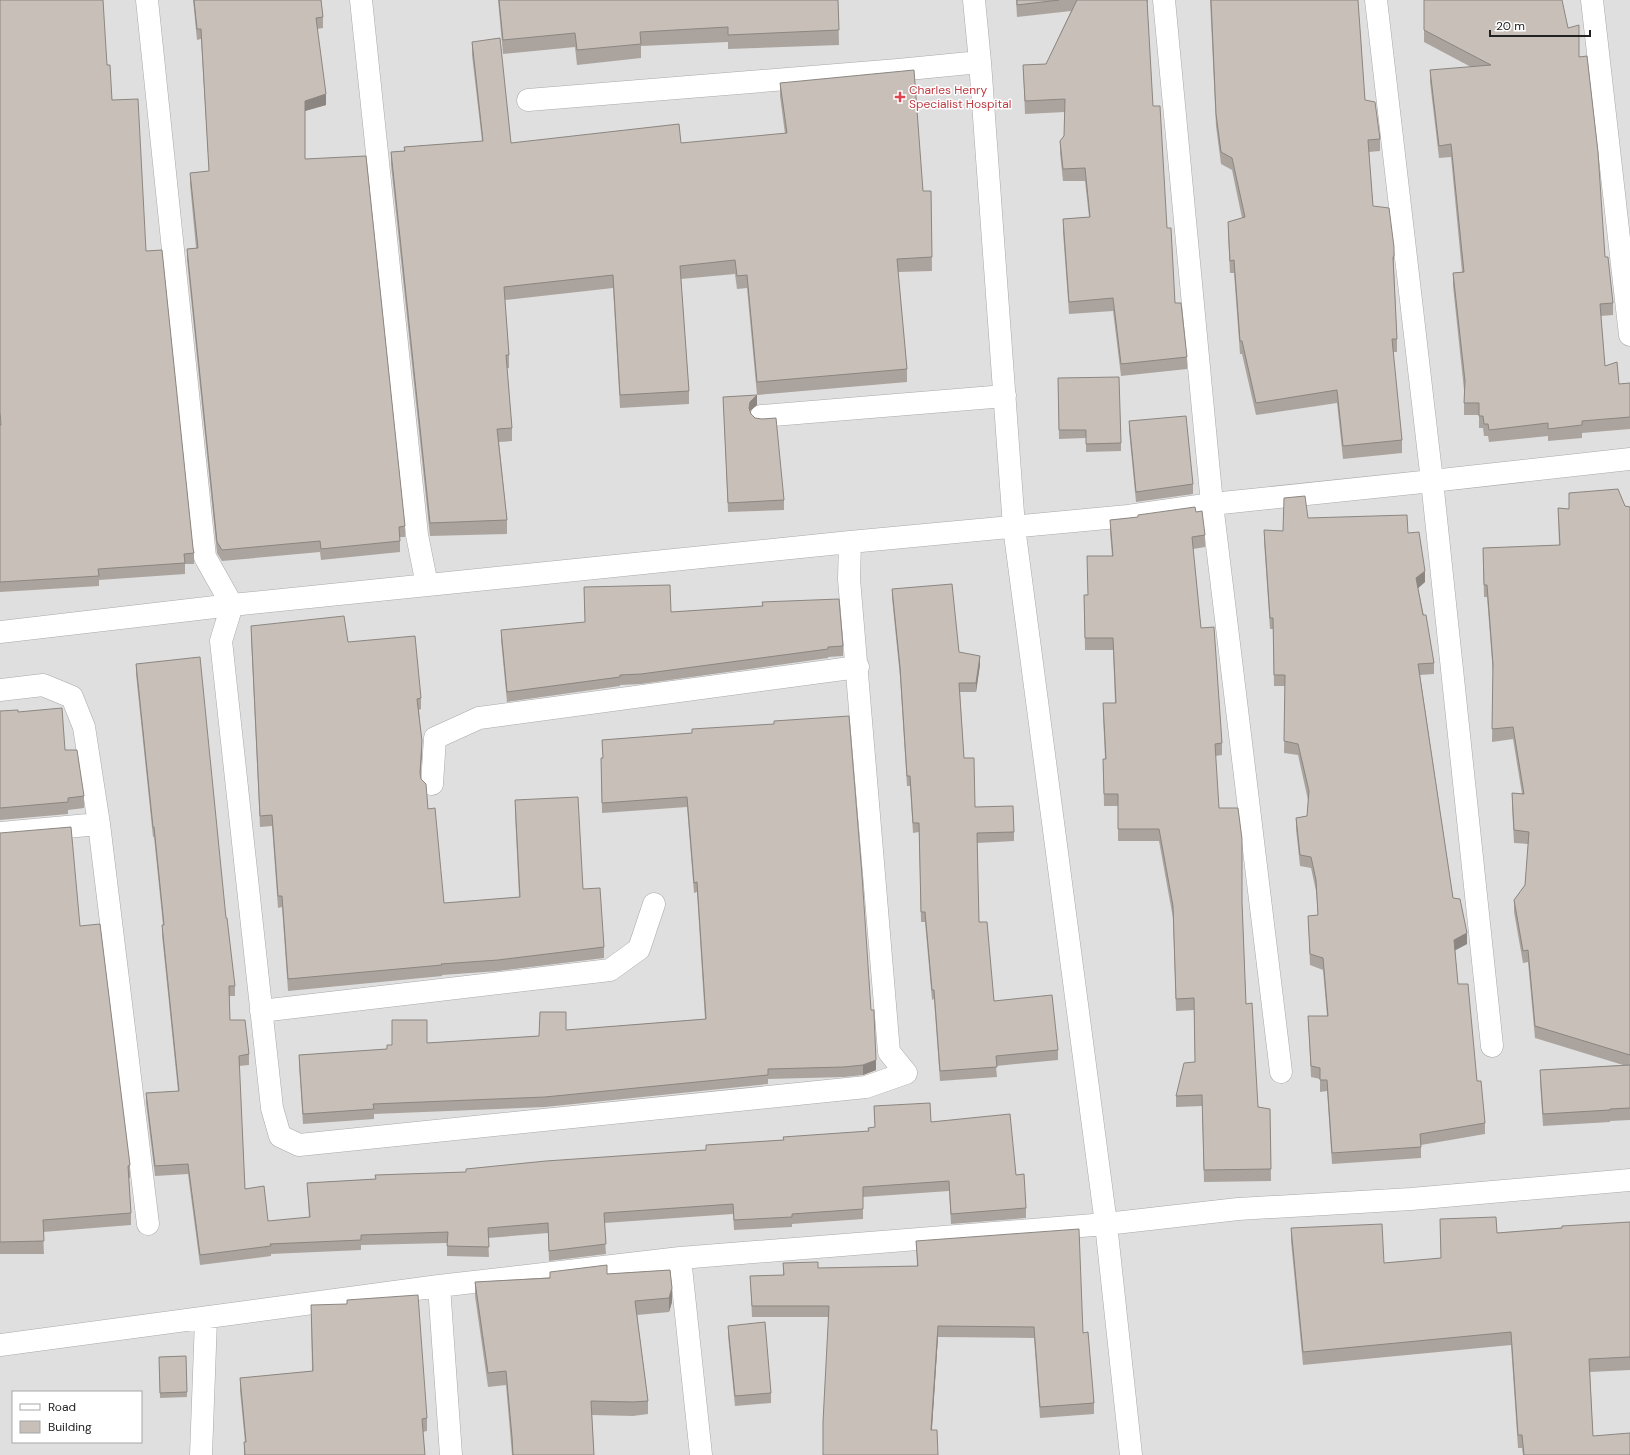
<svg xmlns="http://www.w3.org/2000/svg" width="1630" height="1455" font-family="'DM Sans',sans-serif">
<rect width="100%" height="100%" fill="#f2efe9"/>
<path fill="#e0dfdf" fill-rule="evenodd" d="M0 0H1630V1455H0ZM13 1392H141V1442H13Z"/>
<g fill="none" stroke-linecap="round" stroke-linejoin="round">
<defs>
<path id="minor" d="M147 0 205 557 232 605 221 641 272 1108 280 1136 299 1145 866 1087 906 1073 889 1052 849 579 850 542
M361 0 417 535 427 585
M974 0 980 62 1014 527 1106 1224 1131 1455
M1164 0 1212 504 1281 1072
M1376 0 1432 481 1492 1046
M1592 0 1630 335
M528 100 898 70 980 62
M761 416 1005 396
M0 632 232 605 850 542 1128 516 1212 504 1432 481 1630 459
M0 690 43 685 72 697 84 727 99 824 148 1224
M432 784 435 738 479 718 858 667
M0 833 99 824
M261 1011 610 970 639 949 654 904
M680 1258 701 1455
M439 1286 451 1455
M0 1345 439 1286 680 1258 1106 1224 1238 1209 1411 1199 1630 1180
M201 1455 206 1319"/>
</defs>
<use href="#minor" stroke="#a9a9a9" stroke-width="23"/>
<use href="#minor" stroke="#fff" stroke-width="22"/>
</g>
<path fill="#aba49e" d="M0 0 107 65 112 100 146 251 193 548 194 553V564H185V574L99 580V586L0 592Z
M193 0H321L323 17V28L317 29 326 105 305 111V159L405 526V537H400V552L321 560 320 552 222 561 217 553 187 260V249L196 248 190 184V173L209 171 201 39 197 40Z
M498 0H838L839 45 728 49V42L641 46V58L577 65 575 47 503 54Z
M1016 0H1148V3H1147L1153 106 1167 228 1175 303 1187 357V369L1121 376 1113 311 1069 314 1063 232V219L1089 217 1085 181H1063L1060 153V141L1064 136 1065 112 1025 114 1023 65 1046 64 1071 11 1017 17Z
M1210 0H1358L1365 100 1380 139V151L1369 152 1373 206 1394 256V269L1397 339V352H1393L1402 440V453L1343 459 1337 403 1256 415 1242 354H1240L1234 273H1230L1228 234V222L1242 218 1232 170 1221 164 1216 126Z
M1424 0 1568 28 1579 57 1605 257 1613 303V315L1601 316 1605 366 1619 384 1630 383V429L1582 433V438L1548 441V436L1489 442 1488 436H1484L1483 428H1479V415H1464V390L1453 286V273L1462 272 1451 157 1439 158 1430 82V70L1471 67 1424 42Z
M472 42 511 143H681L785 134 780 96V83L923 191H931L932 271 898 272 907 369V382L757 395 747 288 737 289 735 274 681 279 689 391V404L620 408 613 288 505 300 509 355V368H507L512 428V441L499 442 507 520V534L430 536 391 165V152L404 151V147L482 141 472 55Z
M1058 378 1121 443V451L1086 452V438L1059 439Z
M723 397 757 405 750 411 784 500V510L728 512Z
M1129 421 1193 484V494L1136 502 1129 431Z
M1569 493 1630 507V1120L1610 1121V1122L1543 1126 1540 1082V1070L1623 1065 1535 1038 1528 962 1523 963 1514 912V900L1525 885 1528 844 1514 843 1512 805V793L1522 794 1513 739 1492 742 1493 674 1487 597H1484L1483 548 1559 545 1558 508 1569 509Z
M1196 512 1205 535V547L1193 549 1201 628 1222 743V755L1215 756 1219 808 1242 902 1246 1004 1258 1107 1270 1109 1271 1181 1204 1182 1202 1106 1176 1107V1096L1195 1062 1194 1010 1176 1011 1173 918 1159 841H1118V806H1104L1103 759H1105L1103 715V703H1115L1113 650H1085L1084 595H1088L1112 556 1110 532V520Z
M1308 518 1408 533 1425 582 1418 588 1434 663V674L1420 675 1453 898 1467 944 1455 950 1458 984 1485 1123V1134L1421 1145V1158L1332 1164 1327 1091 1320 1092V1079L1311 1077 1308 1016H1327L1323 970 1310 965 1308 916 1318 915 1316 891 1311 868 1300 866 1296 829V818L1307 816 1308 800 1298 755 1284 753 1285 686H1274L1273 629H1270L1264 541V530L1283 531Z
M584 587 671 612 762 606V602L843 646V656L828 657V658L641 684 620 685V686L507 702 501 640V630L585 622Z
M892 589 959 652 980 665 976 692H960L964 758 975 807 1014 832V841L977 843 979 922 994 1001 1058 1050V1060L996 1066 997 1077 940 1081 934 999 932 1000 925 922H921L919 832 913 833 910 786H907L900 677 892 598Z
M251 626 421 698V709L419 710 422 752 420 775 428 809 444 903 519 897 515 812V800L583 889 604 947V958L498 971 442 975V976L288 991 282 907 278 908 272 826 260 827 251 637Z
M136 664 226 918 235 986V996H229L230 1020 249 1054V1065L239 1066 245 1189 268 1221 309 1218 307 1183 375 1179 466 1172V1169L706 1150V1145L783 1140 868 1131 875 1127 874 1106 931 1122 1016 1175 1026 1208V1218L951 1224 949 1191 863 1197V1219L792 1224V1227L734 1230 733 1214 604 1223 606 1254 549 1261 548 1233 488 1238 489 1257 447 1256V1243L361 1245V1250L271 1254V1256L200 1265 188 1174 155 1176 146 1103V1093L178 1091 162 935V925H163L154 837H153L136 674Z
M0 711 18 712 65 750 84 796V808L68 810V814L0 820Z
M692 733 871 1010 876 1070 863 1075 844 1077 768 1079V1084L545 1107 374 1114V1119L303 1124 299 1065V1055L387 1049 427 1043 539 1036 566 1030 705 1019 697 892 694 893 687 807 602 813 601 758H603L602 740Z
M0 833 80 926 130 1165V1178H129L131 1213V1225L43 1232 44 1254H0Z
M1440 1219 1497 1233 1630 1222V1370L1590 1372 1593 1436 1630 1455H1523L1522 1448H1518L1511 1345 1303 1365 1291 1241V1228L1384 1263 1441 1258Z
M916 1241 1083 1333 1094 1403V1414L1040 1418 1034 1338 938 1337 932 1430 938 1455 828 1317H752L750 1276 783 1275V1263L818 1268 917 1266Z
M670 1270 672 1302 669 1312 637 1315 648 1401V1414L633 1416 592 1415 594 1455H512L506 1385 488 1387 475 1296V1282Z
M311 1305 427 1418V1431L423 1432 425 1455H244V1442H245L240 1391V1378L312 1371Z
M728 1326 771 1393V1403L735 1406 728 1336Z
M186 1356 187 1397 160 1398 159 1357Z"/>
<path fill="#8b8681" d="M326 94V105L305 111V101Z
M757 395V405L750 411 749 408 750 402Z
M1425 571V582L1416 590V578Z
M980 656V665L976 692V683Z
M422 741V752L420 784V773Z
M1467 933V944L1454 951V940Z
M876 1060V1070L863 1075V1065Z
M672 1288V1302L669 1312V1298Z
M938 1326V1337L931 1441V1430Z"/>
<path fill="#c7bfb8" stroke="#8b8681" d="M0 0H103L107 65H110L112 100 138 99 146 251 162 250 193 548 194 553 184 554 185 563 98 569 99 576 0 582V425H1L0 412Z
M194 0H321L323 17 316 18 326 94 305 101V159L366 156 405 526 399 527 400 541 321 549 320 541 222 550 217 542 187 249 198 248 190 173 209 171 201 29H197Z
M499 0H838L839 30 728 35V27L640 32 641 44 577 50 575 33 503 40Z
M1017 0H1059L1017 5Z
M1077 0H1147L1153 106H1160L1167 228H1171L1175 303H1181L1187 357 1121 364 1113 298 1069 302 1063 219 1090 217 1085 168 1063 169 1060 141 1064 136 1065 99 1025 101 1023 65 1046 64Z
M1211 0H1358L1365 100 1375 102 1380 139 1368 140 1373 206 1389 208 1394 247V256L1393 257 1397 339H1392L1402 440 1343 446 1337 390 1256 403 1242 341H1240L1234 260 1230 261 1228 222 1245 217 1232 158 1221 152 1216 114Z
M1424 0H1562L1568 28 1579 25V57L1587 56 1598 152 1605 257H1608L1613 303 1600 304 1605 366 1617 362 1619 384 1630 383V417L1582 421V425L1548 429V423L1489 430 1488 424H1484L1483 416H1479V403H1464L1465 381 1453 273 1464 272 1451 144 1439 146 1430 70 1491 65 1424 30Z
M500 38 511 143 679 124 681 143 787 133 780 83 914 70 923 191H931L932 257 897 259 907 369 757 382 747 275 737 276 735 260 680 266 689 391 620 395 613 275 504 287 509 355H506L512 428 497 429 507 520 430 523 391 152 405 151 404 147 483 141 472 42Z
M1119 377 1121 443 1086 444V430H1059L1058 378Z
M757 395 750 402 749 408 751 414 755 418 762 419 776 418 784 500 728 503 723 397Z
M1186 416 1193 484 1136 492 1129 421Z
M1618 489 1625 506 1630 507V1055L1535 1026 1528 950 1523 951 1514 900 1525 885 1529 832 1514 830 1512 793 1524 794 1513 727 1492 729 1493 664 1487 585H1484L1483 548 1560 545 1558 508 1569 509V493Z
M1305 496 1308 518 1407 515 1408 533 1419 532 1425 571 1416 578 1423 615H1426L1434 663 1418 664 1453 898 1460 899 1467 933 1454 940 1458 984H1468L1477 1081H1481L1485 1123 1420 1134 1421 1147 1332 1153 1327 1080H1320V1068L1311 1066 1308 1016H1328L1323 958 1310 954 1308 916 1318 915 1316 880 1311 857 1300 855 1296 818 1307 816 1309 791 1298 744 1284 741 1285 675H1274L1273 618H1270L1264 530 1283 531 1284 498Z
M1195 507 1196 512 1202 511 1205 535 1192 537 1201 628 1214 627 1222 743 1215 744 1219 808H1238L1242 839V902L1246 1004 1252 1003 1258 1107 1270 1109 1271 1169 1204 1170 1202 1095 1176 1096 1184 1063 1195 1062 1194 998 1176 999 1173 906 1159 829H1118V794H1104L1103 759H1106L1103 703H1116L1113 638H1085L1084 595H1088L1087 556H1113L1110 520 1138 517V515Z
M952 584 959 652 980 656 976 683H959L964 758H974L975 807 1013 806 1014 832 977 833 979 922H987L994 1001 1052 995 1058 1050 996 1056 997 1067 940 1071 934 990H932L925 912H921L919 823H913L910 776H907L900 667 892 589Z
M670 585 671 612 763 606 762 602 839 599 843 646 828 647V649L641 674 620 675V677L507 692 501 630 585 622 584 587Z
M344 616 348 642 415 636 421 698 417 699 422 741 420 773 421 779 426 784 428 809 435 808 444 903 520 897 515 800 578 797 583 889 600 888 604 947 498 960 441 964 442 965 288 979 282 896H278L272 815 260 816 251 626Z
M200 657 226 918H227L235 986H229L230 1020H245L249 1054 239 1056 245 1189 264 1186 268 1221 310 1217 307 1183 376 1179 375 1175 466 1172V1169L546 1161 706 1150V1145L784 1140 783 1137 869 1131 868 1128 875 1127 874 1106 930 1103 931 1122 1010 1114 1016 1175 1024 1174 1026 1208 951 1214 949 1181 863 1187V1209L792 1214V1217L734 1220 733 1204 604 1213 606 1244 549 1251 548 1223 488 1228 489 1247 447 1246 448 1232 361 1235V1240L270 1244 271 1246 200 1255 188 1164 155 1166 146 1093 179 1091 162 925H164L154 827H153L136 664Z
M62 708 65 750H77L84 796 68 798V802L0 808V711L18 710V712Z
M849 716 862 875 871 1010H874V1014L876 1060 863 1065 844 1067 768 1069V1075L545 1097 373 1104 374 1109 303 1114 299 1055 387 1049V1045H392V1020H427V1043L539 1036 540 1012H566V1030L706 1019 697 882 694 883 687 797 602 803 601 758H603L602 740 692 733V729L774 724V721Z
M71 827 80 926 100 924 130 1165 128 1166 131 1213 43 1220 44 1241 0 1242V833Z
M1630 1065V1108L1610 1109V1110L1543 1114 1540 1070Z
M1496 1217 1497 1233 1562 1228V1226L1630 1222V1357L1589 1359 1593 1436 1630 1433V1455H1524L1522 1435H1518L1511 1332 1303 1352 1291 1228 1382 1224 1384 1263 1441 1258 1440 1219Z
M1079 1229 1083 1333 1088 1332 1094 1403 1040 1407 1034 1327 938 1326 931 1430H937L938 1455H823V1422L829 1306H752L750 1276 784 1275 783 1263 818 1262V1268L918 1266 916 1241Z
M607 1265V1274L670 1270 672 1288 669 1298 635 1301 648 1401 633 1402 591 1401 594 1455H513L512 1437 506 1371 488 1373 475 1282 550 1278V1272Z
M418 1295 427 1418 422 1419 425 1455H245L244 1442H246L240 1378 313 1371 311 1305 347 1304V1300Z
M765 1322 771 1393 735 1396 728 1326Z
M186 1356 187 1392 160 1393 159 1357Z"/>
<path fill="#e0444e" stroke="#fff" stroke-width="1.5" d="M898 91h4v4h4v4h-4v4h-4v-4h-4v-4h4z"/>
<g text-anchor="middle" stroke-width="3" stroke-linejoin="round" paint-order="stroke">
<g font-size="12" fill="#be3a42" stroke="#fff" text-anchor="start">
<text x="909" y="94">Charles Henry<tspan x="909" dy="14">Specialist Hospital</tspan></text>
</g>
</g>
<rect x="12" y="1391" width="130" height="52" fill="#ffffff" stroke="#a7a7a7"/>
<rect x="20" y="1404" width="20" height="6" fill="#ffffff" stroke="#a7a7a7"/>
<text x="48" y="1411" font-size="12" fill="#222222">Road</text>
<rect x="20" y="1421" width="20" height="12" fill="#c7bfb8" stroke="#a7a7a7"/>
<text x="48" y="1431" font-size="12" fill="#222222">Building</text>
<path d="M1490 30v6h100v-6" fill="none" stroke="#222222" stroke-width="2"/>
<text x="1496" y="30" font-size="12" fill="#222222" stroke="#ffffff" stroke-width="3" paint-order="stroke">20 m</text>
</svg>
